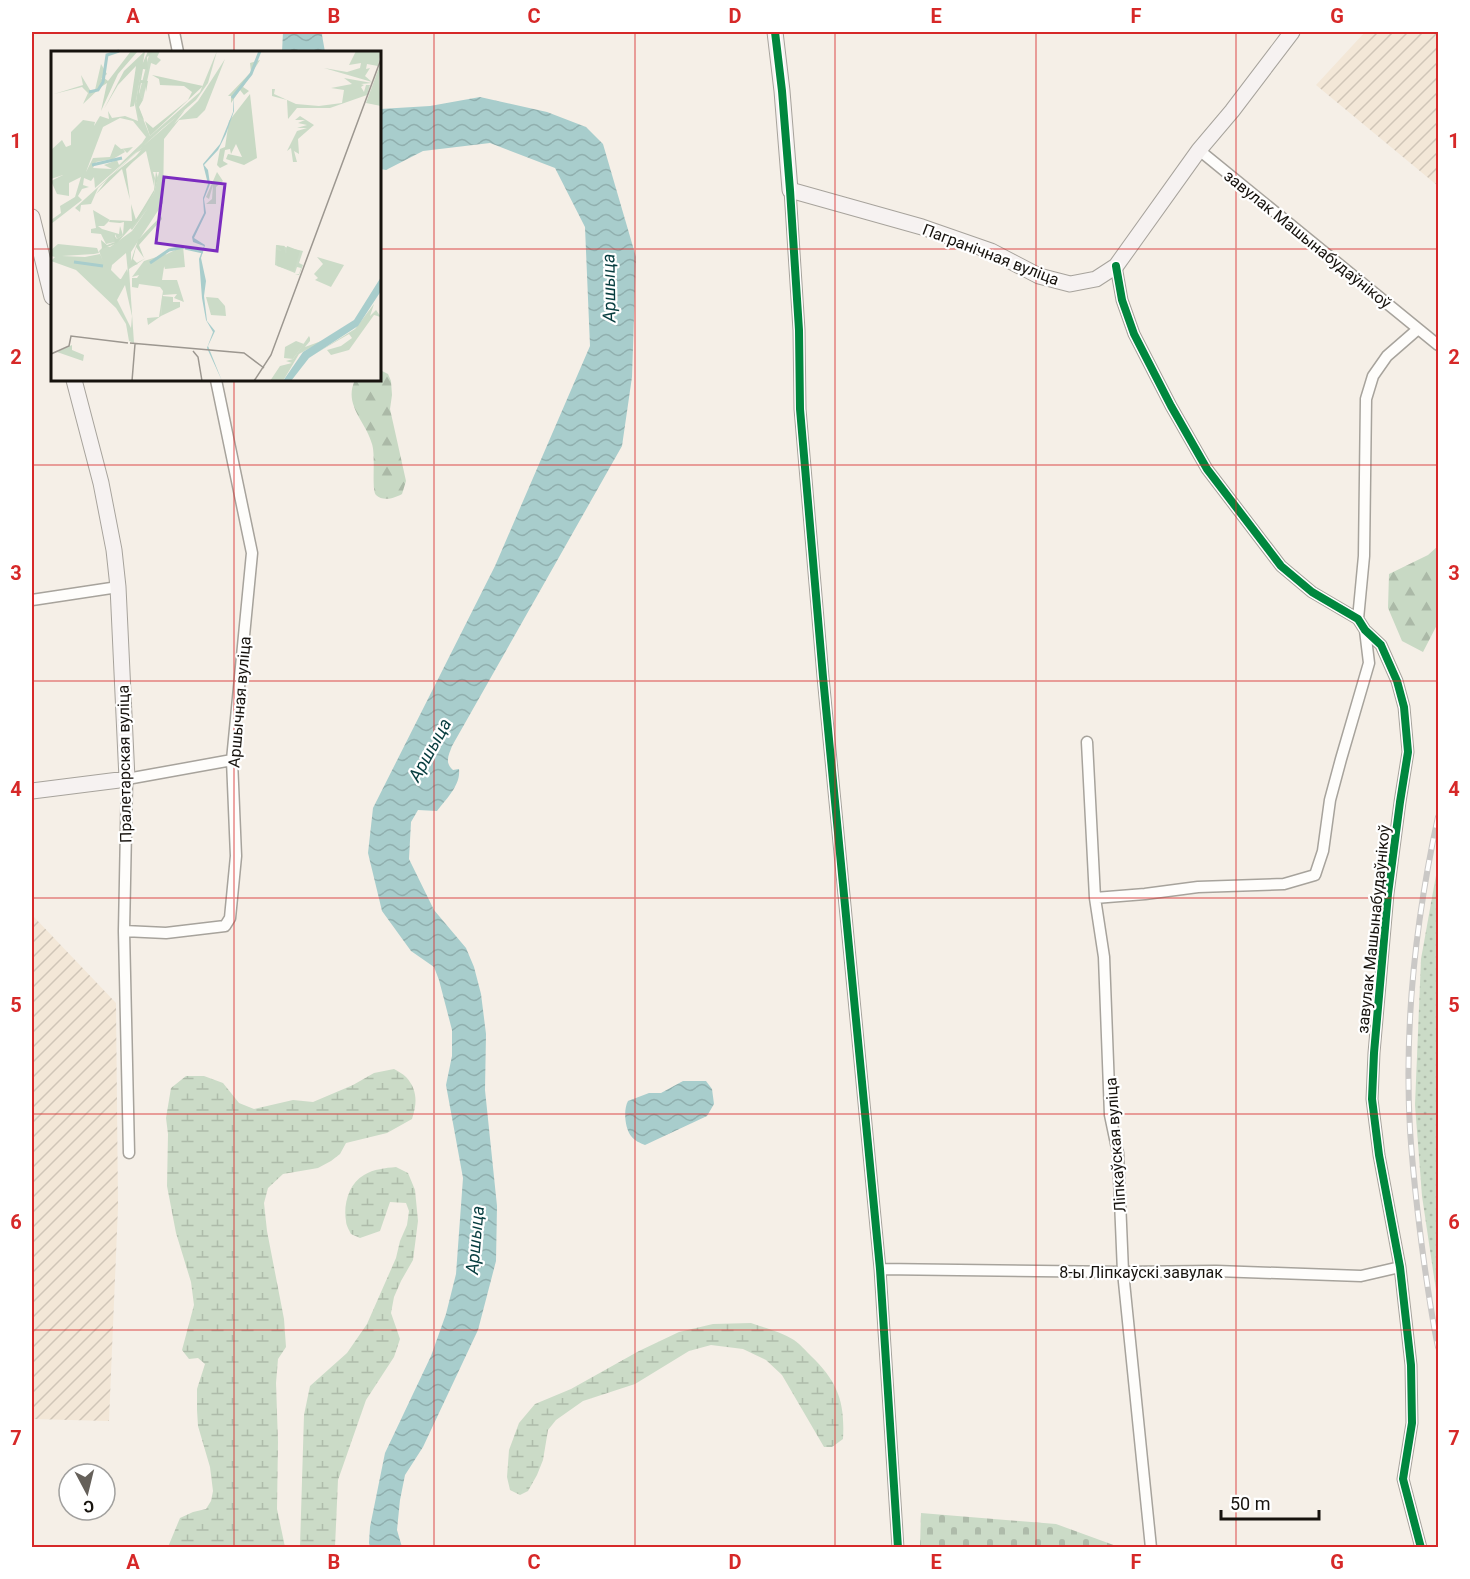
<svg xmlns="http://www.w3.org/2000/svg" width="1470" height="1579" font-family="Roboto,sans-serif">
<defs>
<pattern id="industrial-furrows" width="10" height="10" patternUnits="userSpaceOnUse" patternTransform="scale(1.5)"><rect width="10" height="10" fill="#f3e7d7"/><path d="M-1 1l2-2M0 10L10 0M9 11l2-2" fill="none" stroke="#d0c5b7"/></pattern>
<pattern id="green-dots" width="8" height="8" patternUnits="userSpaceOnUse" patternTransform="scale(1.5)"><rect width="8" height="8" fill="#cbdbc7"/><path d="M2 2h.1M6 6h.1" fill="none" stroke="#aebbaa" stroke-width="1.8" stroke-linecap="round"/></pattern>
<pattern id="forest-firs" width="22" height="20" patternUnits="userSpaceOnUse" patternTransform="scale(1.5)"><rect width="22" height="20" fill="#c8d9c4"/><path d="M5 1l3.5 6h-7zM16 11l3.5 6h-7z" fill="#abb9a7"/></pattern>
<pattern id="wetland-marsh" width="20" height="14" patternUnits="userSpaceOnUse" patternTransform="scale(1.5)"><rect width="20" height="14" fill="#cbdbc7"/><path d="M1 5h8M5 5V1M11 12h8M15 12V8" fill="none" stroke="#aebbaa"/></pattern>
<pattern id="cemetery-stones" width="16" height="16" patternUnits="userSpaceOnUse" patternTransform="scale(1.5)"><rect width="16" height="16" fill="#cbdbc7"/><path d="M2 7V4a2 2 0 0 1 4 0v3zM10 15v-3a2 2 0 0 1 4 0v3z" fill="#aebbaa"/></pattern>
<pattern id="water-waves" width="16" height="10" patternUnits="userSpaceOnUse" patternTransform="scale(1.5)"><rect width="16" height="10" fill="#a8cdcc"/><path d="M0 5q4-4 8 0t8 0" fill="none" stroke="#90afae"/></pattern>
</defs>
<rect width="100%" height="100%" fill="#f5efe7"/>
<path fill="url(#industrial-furrows)" d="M1365 32H1438V186L1316 85Z
M34 917 116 1003 118 1207 109 1421 32 1419V918Z"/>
<path fill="url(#green-dots)" d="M1438 864V1304L1422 1196 1415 1105 1421 959Z"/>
<path fill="url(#forest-firs)" d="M380 370 388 374 391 381 392 395 390 409 406 481 402 494C395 498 383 502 376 495 371 489 376 456 372 444 366 421 343 405 355 380H380Z
M1438 546V623L1423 652 1402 641 1388 608 1389 574 1428 555Z"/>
<path fill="url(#wetland-marsh)" d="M394 1069C398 1071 403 1074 406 1077 418 1090 417 1104 412 1119L387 1133 346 1143 340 1154 331 1161 318 1168 283 1174 268 1188 264 1203 267 1231 284 1319 286 1347 278 1359 276 1383 278 1442 277 1509 285 1547H168L180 1518 193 1512 206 1509 211 1501 213 1491 210 1467 198 1426 197 1410V1389L205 1364 198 1358 189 1359 182 1350 194 1305 191 1282 176 1233 167 1186 168 1134 166 1118 171 1088 186 1076H204L223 1083 239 1103 254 1109 293 1100 313 1102 353 1085 374 1073Z
M396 1167 408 1173 415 1190 418 1221 413 1260 401 1281 394 1297 391 1313 400 1339 394 1357 366 1400 338 1480 335 1547H300L304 1415 310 1386 347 1353 367 1324 396 1258 400 1241 407 1225 409 1211 406 1203 390 1202 380 1231 360 1238 351 1234C349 1230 346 1225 346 1221 343 1205 349 1183 364 1175 374 1169 385 1168 396 1167Z
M751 1323C765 1328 782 1332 794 1340 800 1344 806 1351 811 1356 838 1382 845 1402 843 1439L832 1447H824L782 1375 766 1360 743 1349 711 1345 689 1351 635 1384 583 1401 556 1420 548 1430 543 1460 537 1475 528 1491 520 1495 510 1490 507 1477 509 1450 519 1423 535 1404 571 1389 639 1351 679 1332 713 1324Z"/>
<path fill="url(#cemetery-stones)" d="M921 1513 1056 1524 1119 1547H920Z"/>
<path fill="url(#water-waves)" d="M283 32H323L322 35 325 52H282Z
M480 97 547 112 586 127 603 144 636 257 632 377 622 446 452 746C449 755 444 762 453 770L459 769C461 785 446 799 437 811L418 810 411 822 409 859 434 910 466 948 474 967 481 994 486 1034 485 1090 497 1206 496 1261 478 1330 423 1447 405 1475 400 1500 397 1530 402 1547H370L369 1543 370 1527 385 1453 431 1356 446 1314 456 1274 463 1178 446 1085 452 1056V1030L439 980 434 967 411 951 382 911 368 853 373 808 495 566 590 346 585 227 555 168 490 143 423 151 386 170 380 169V109L430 106Z
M683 1081H706L712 1089 714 1104 707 1116 645 1145C640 1143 635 1141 631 1136 625 1128 623 1110 628 1101L649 1093H661Z"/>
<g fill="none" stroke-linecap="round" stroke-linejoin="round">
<defs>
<path id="street" d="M174 32 178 52
M1199 150 1438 345
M790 190 799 330 800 409 823 677 880 1269 898 1548
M1116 266 1122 300 1134 334 1171 406 1207 469 1281 566 1312 592 1358 619 1365 630 1381 645 1397 681 1404 707 1408 752 1400 802 1388 894 1374 1053 1372 1099 1379 1155 1400 1267 1411 1365 1412 1423 1403 1479 1421 1548
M32 600 118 587
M1358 619 1364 556 1366 399 1373 376 1387 356 1418 329
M1087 742 1095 898 1104 957 1110 1115 1118 1153 1123 1272 1151 1548
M1095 898 1145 894 1198 887 1284 884 1315 875 1323 851 1330 800 1341 759 1369 663 1365 630
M124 931 166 933 225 926 230 918 236 856 232 760 252 553 216 380
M129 1153 124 931 127 779 232 760
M880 1269 1123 1272 1216 1271 1361 1276 1400 1267"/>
<path id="secondary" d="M775 32 782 91 790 190 922 227 991 251 1039 276 1070 284 1096 279 1116 266 1199 150 1232 111 1292 32
M32 217 52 297
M32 791 127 779 118 587 114 550 101 483 74 380"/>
</defs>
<use href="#street" stroke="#a7a39c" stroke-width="13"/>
<use href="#secondary" stroke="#a7a39c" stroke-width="17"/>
<use href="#street" stroke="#fefdfb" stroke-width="10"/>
<use href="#secondary" stroke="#f6f2f1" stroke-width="15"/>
<defs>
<path id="rail" d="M1438 817C1416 918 1404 1026 1410 1130 1413 1174 1418 1218 1424 1262 1428 1290 1432 1319 1438 1347"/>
</defs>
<use href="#rail" stroke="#cac8c6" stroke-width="6"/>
<use href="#rail" stroke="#fff" stroke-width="4" stroke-dasharray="11" stroke-linecap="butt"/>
<defs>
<path id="cycleway" d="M775 32 782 91 790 190 799 330 800 409 823 677 880 1269 898 1548
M1116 266 1122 300 1134 334 1171 406 1207 469 1281 566 1312 592 1358 619 1365 630 1381 645 1397 681 1404 707 1408 752 1400 802 1388 894 1374 1053 1372 1099 1379 1155 1400 1267 1411 1365 1412 1423 1403 1479 1421 1548"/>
</defs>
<use href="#cycleway" stroke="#fff" stroke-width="11"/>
<use href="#cycleway" stroke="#00873e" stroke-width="8"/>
</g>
<path fill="none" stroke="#d62828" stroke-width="1.5" stroke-opacity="0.55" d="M234 32V52M434 32V1548M635 32V1548M835 32V1548M1036 32V1548M1236 32V1548M32 249H52M380 249H1438M234 380V1548M32 465H1438M32 681H1438M32 898H1438M32 1114H1438M32 1330H1438"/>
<g text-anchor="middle" stroke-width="4.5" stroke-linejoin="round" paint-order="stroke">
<g font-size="16" fill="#17130e" stroke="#fff">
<text transform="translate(1308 239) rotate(39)" y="6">завулак Машынабудаўнікоў</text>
<text transform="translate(991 254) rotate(21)" y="6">Пагранічная вуліца</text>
<text transform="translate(239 702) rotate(-85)" y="6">Аршычная вуліца</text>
<text transform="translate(124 764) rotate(-91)" y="6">Пралетарская вуліца</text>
<text transform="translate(1373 929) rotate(-84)" y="6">завулак Машынабудаўнікоў</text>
<text transform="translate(1115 1145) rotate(-94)" y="6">Ліпкаўская вуліца</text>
<text x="1141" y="1278">8-ы Ліпкаўскі завулак</text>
</g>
<g font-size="18" font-style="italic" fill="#073d3f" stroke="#fff">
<text transform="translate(609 288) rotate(-91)" y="6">Аршыца</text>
<text transform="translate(430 750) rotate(-61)" y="6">Аршыца</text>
<text transform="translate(475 1240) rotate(-85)" y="6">Аршыца</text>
</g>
</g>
<g transform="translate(51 51)">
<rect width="330" height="330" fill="#f5efe7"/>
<path d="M94 0 85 50 99 85 149 41 166 0 157 32 145 49 44 137 43 126 40 130 33 127 32 134 38 136 31 138 27 145 31 149 0 173V169L10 162 9 155 24 146 30 126 18 132V145L6 143 0 130 12 124 0 128V99L11 89 15 96 20 94V81L32 69 44 71 43 75 49 65 58 68 57 60 61 67 74 65 87 70 82 44ZM69 67 82 70 95 86 91 92 68 114 66 109 53 114 61 118 42 117 45 111 62 108 74 101 72 98 76 102 82 96 70 98 64 93 59 106 42 107 35 121 52 76ZM99 0H109L106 6 110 9 105 14 100 12 92 49 88 43ZM305 0H330L327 15 316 13 315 18 319 17 314 25 321 31 273 17 296 21 309 17 310 12 298 14ZM174 8 154 59 146 67 128 69 113 88 112 152 80 201V215L95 207 78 218 83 292 78 290 75 273 65 257 25 219 0 210 4 206 0 205V199L7 193 46 197 48 202 43 203 11 205 34 206 49 203 52 210 48 200 53 195 59 196 81 180 97 157 81 179 79 177 103 142 108 121H102L104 127 103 135 95 100 77 115 90 99 85 102 47 137 40 153 30 154 29 161 24 157 112 77 134 59 123 73 147 50ZM75 202 77 222 76 218 70 228H76H57H69L60 219 61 214ZM74 234 81 265 80 277 66 249ZM330 11 328 29 330 55 315 52ZM50 13 56 23 50 28V36L32 53 37 42 31 36 3 43 32 34 30 24 39 39H44ZM293 27 321 32 310 33 313 34 310 36 313 41 315 34H319L316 44 279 57H246L237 68 236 49 221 45V38H224L223 43 245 53 268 55 291 52 293 39 280 37 301 33ZM249 65 263 74 247 88 248 103 243 100 246 111H242L240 97 236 100 246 80 256 77H246L256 74 247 72 254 69H244ZM42 159 59 169 53 175H47L51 178 68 183 69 175 72 184 66 188 64 183V191L55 193 50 183 40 182V178L45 177ZM225 194 252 200 248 212 252 214 248 224 244 223H248L250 217 246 216 244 222 224 214ZM115 203 111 229H126L133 251 123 247 126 243 112 244 110 265 97 274 96 267 108 266 112 240 109 236 88 233 87 237 81 236V242V227H86L88 224 81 226 93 210ZM266 206 293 214 280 236 264 229 267 227 263 223 272 213ZM323 253 319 265 325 259 330 266 323 264 298 299 280 304 276 299 290 295 301 287 298 283 262 304 304 278ZM258 285 259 287V290L254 296 273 289 248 303 232 330H219L229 315 241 312 235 310 242 308ZM21 294V299L33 304 32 310 6 301Z" fill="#cbdbc7" fill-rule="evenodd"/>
<path d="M80 0H87L67 23 50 60 56 32 50 36 48 31 52 26 57 30ZM94 0 83 55 79 56 85 15 67 34 53 58 73 20ZM97 0H104L96 6 97 19 92 18 90 29 97 30 95 41 94 32H90L88 42 92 49 88 56 93 69 88 65 85 50 91 14ZM209 9 192 36 198 40 193 44 189 39 180 52V45H177L200 21 199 12ZM101 24 152 35 99 85 94 70 102 77 137 49 141 41 133 35 109 34 108 28ZM199 43 206 107 193 114 175 108 177 103 191 106 185 93 180 103 179 98 174 99 172 110 177 113 169 117 166 114 169 98 174 96 178 70ZM93 99 75 118 79 149 71 118 45 143 58 126ZM105 120 107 127 103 142 86 170 66 192 51 198 50 189 56 194 64 191 62 183 66 188 72 184 73 171 69 172 58 171 59 169 81 170 80 153 85 169 103 139ZM110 165 111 168 88 194 93 207 85 196 82 208 87 213 78 216 87 189ZM225 194 234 195 233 197 235 203 236 195 249 200 243 220 226 215 225 199 231 200Z" fill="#c8d9c4"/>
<path d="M166 121 172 130 165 136V153H155L161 148 162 134 158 148 155 146Z" fill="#cbdbc7"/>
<path d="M132 195 134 216 114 218 110 206ZM111 245 122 246V251H129V256L110 265ZM155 246 167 247 174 255 175 265 160 264Z" fill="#cbdbc7"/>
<path d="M245 290 253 293 242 308 233 307 234 296Z" fill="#cbdbc7"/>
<path d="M183 43V60L175 83 167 99 153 114 157 119 159 133 153 148 155 162 143 187 154 194 150 207 155 230 153 245 156 270 164 280 157 295 171 330 156 297 162 281 155 269 151 247 148 208 153 195 142 191 141 186 153 162 152 147 157 133 152 113 169 93 182 61ZM330 226V240L307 275 258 307 240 330H232L252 301 303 269Z" fill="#a8cdcc"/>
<path fill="none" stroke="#a8cdcc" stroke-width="3" d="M38 41 47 39 52 31 56 4 68 0M181 47 200 23 209 0M41 114 71 107M134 197 152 201M23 211 52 215M99 212 118 199 133 196"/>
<path fill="none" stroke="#9c9790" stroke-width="1.5" d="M79 292 193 302 213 317M142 300 147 306 151 330M0 303 18 295 20 285 77 292M81 330 84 293M203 330 220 304 330 8"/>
<path fill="#7b2cbf" fill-opacity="0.15" stroke="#7b2cbf" stroke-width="3" d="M113 126 174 133 166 200 105 192Z"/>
<rect width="330" height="330" fill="none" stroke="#17130e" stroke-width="3"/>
</g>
<rect width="1470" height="1579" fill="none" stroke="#ffffff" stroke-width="66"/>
<g transform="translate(87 1492) rotate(173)"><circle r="28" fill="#ffffff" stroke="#a2a19f" stroke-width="1.5"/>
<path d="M0-4.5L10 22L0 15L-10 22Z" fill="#65605a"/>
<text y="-9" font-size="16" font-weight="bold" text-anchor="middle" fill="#17130e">С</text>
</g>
<path d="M1221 1510v9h98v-9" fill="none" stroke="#17130e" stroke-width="3"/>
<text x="1230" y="1510" font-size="18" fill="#17130e" stroke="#ffffff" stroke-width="4.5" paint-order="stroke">50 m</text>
<rect x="33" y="33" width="1404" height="1513" fill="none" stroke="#d62828" stroke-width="2"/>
<g font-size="20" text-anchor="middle" font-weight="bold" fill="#d62828">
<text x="133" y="23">A</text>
<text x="334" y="23">B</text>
<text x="534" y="23">C</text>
<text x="735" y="23">D</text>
<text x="936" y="23">E</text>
<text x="1136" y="23">F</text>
<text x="1337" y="23">G</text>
<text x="16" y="148">1</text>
<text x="1454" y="148">1</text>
<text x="16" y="364">2</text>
<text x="1454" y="364">2</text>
<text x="16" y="580">3</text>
<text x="1454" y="580">3</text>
<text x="16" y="796">4</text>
<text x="1454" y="796">4</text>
<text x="16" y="1012">5</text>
<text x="1454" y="1012">5</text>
<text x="16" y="1229">6</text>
<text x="1454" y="1229">6</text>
<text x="16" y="1445">7</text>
<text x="1454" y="1445">7</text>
<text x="133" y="1569">A</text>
<text x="334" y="1569">B</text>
<text x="534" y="1569">C</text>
<text x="735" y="1569">D</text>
<text x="936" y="1569">E</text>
<text x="1136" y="1569">F</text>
<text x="1337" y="1569">G</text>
</g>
</svg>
